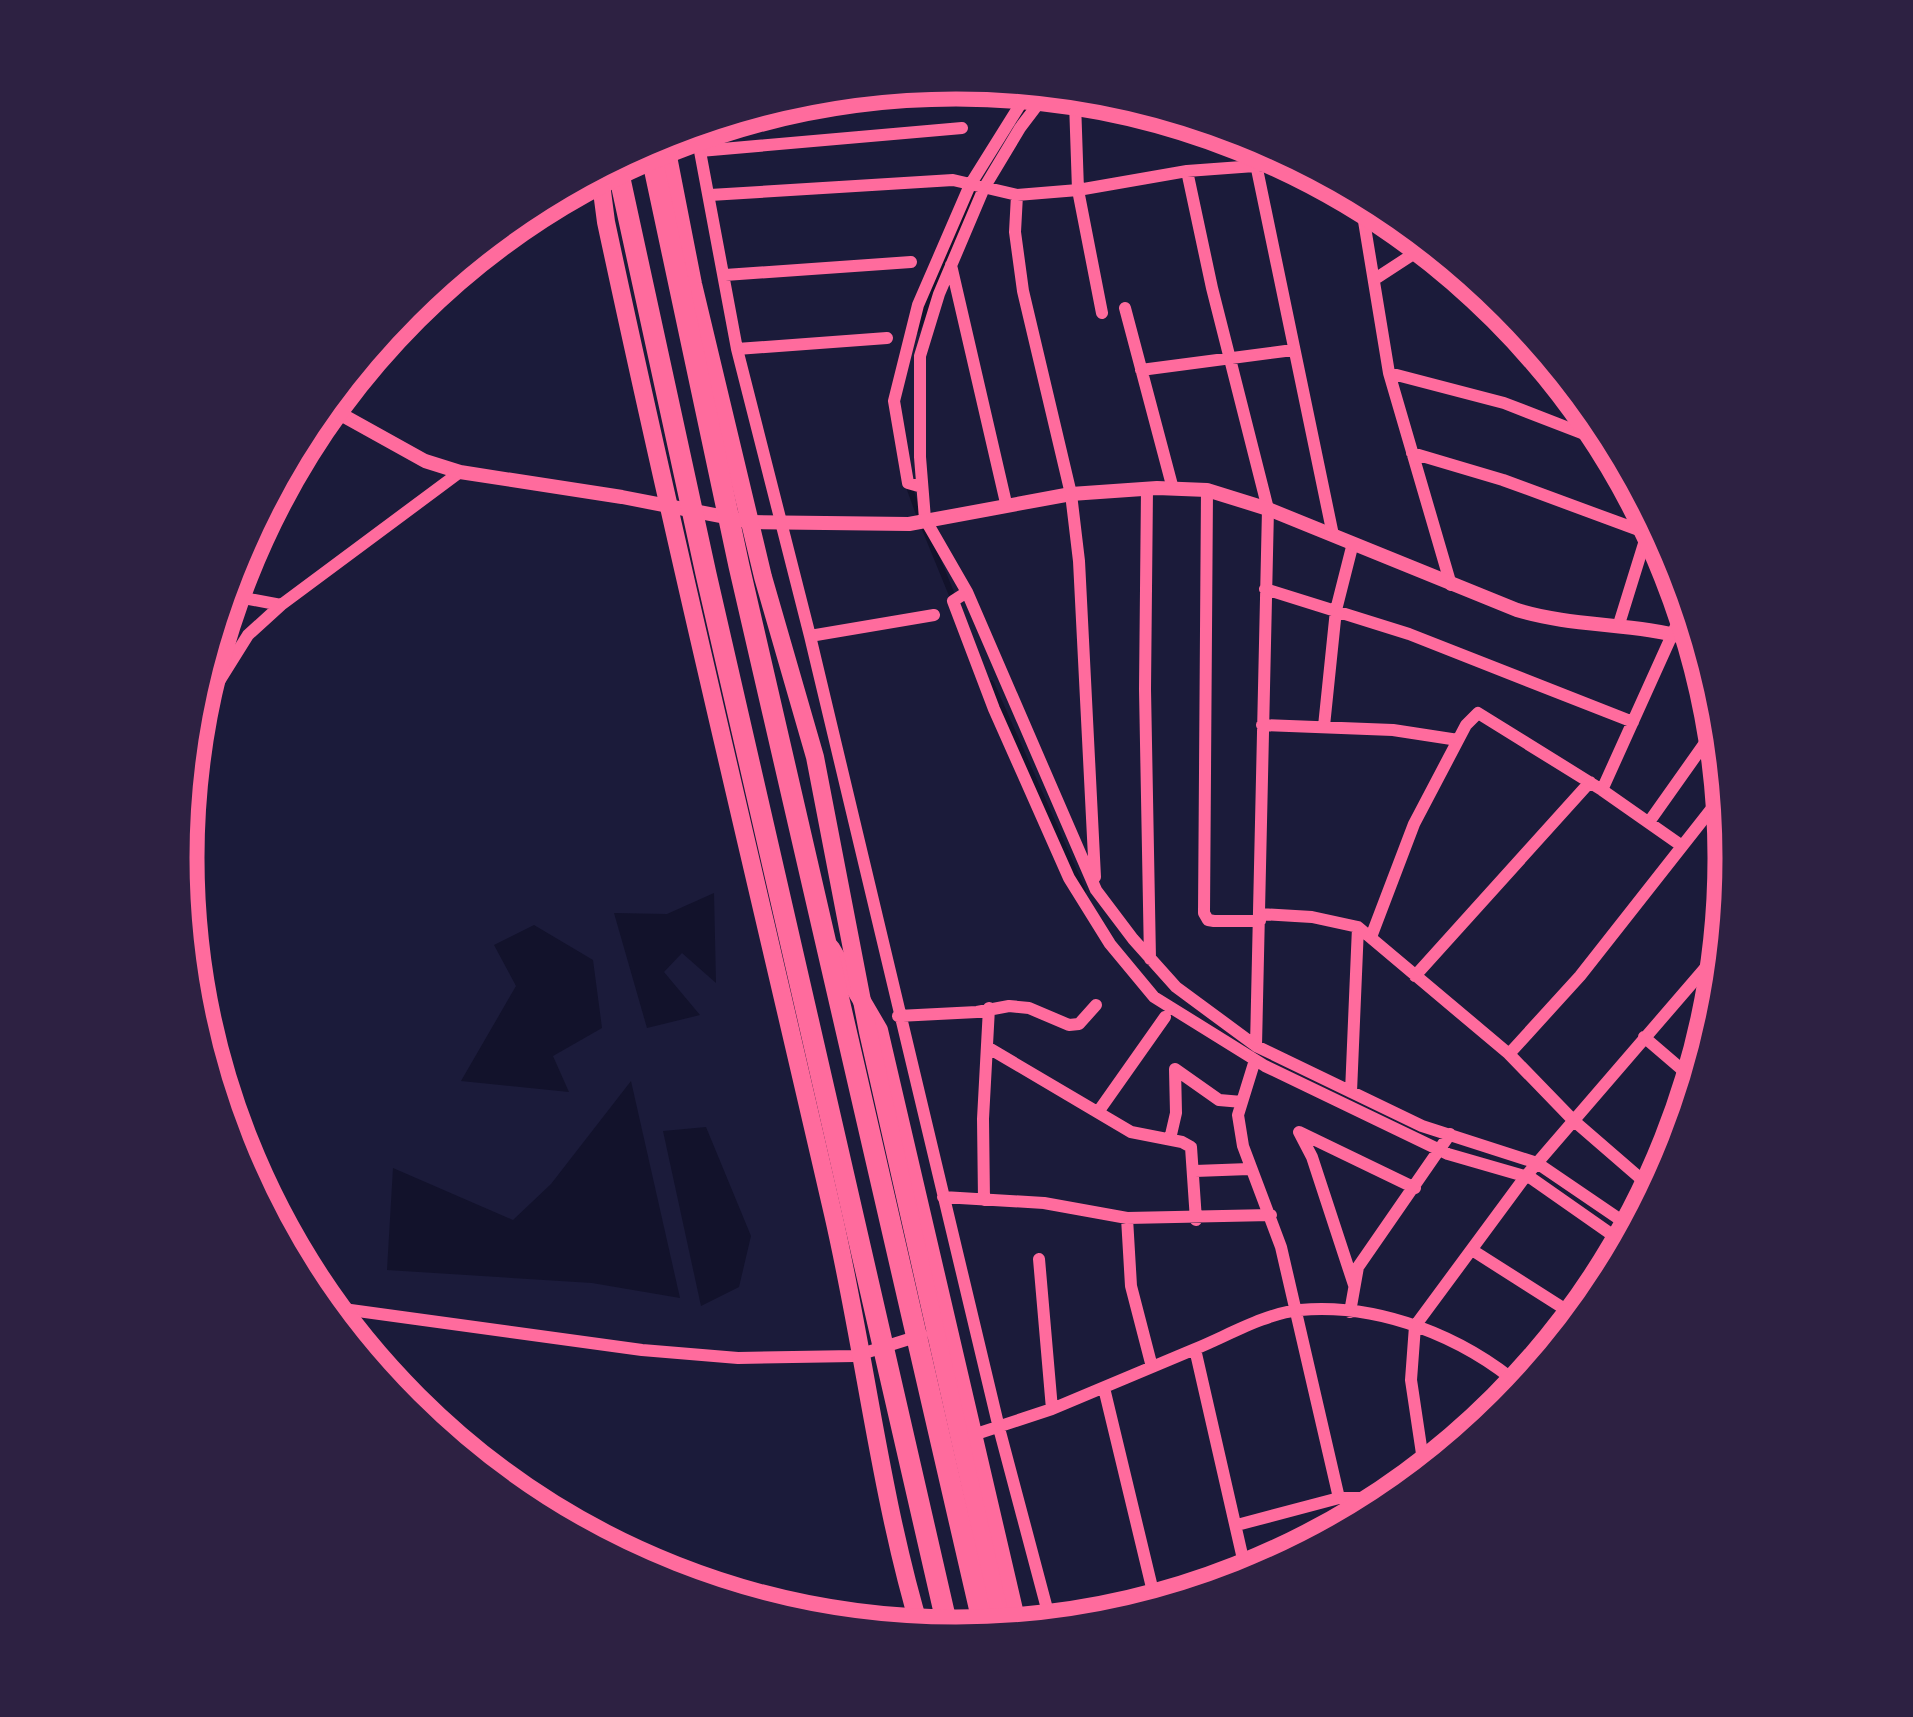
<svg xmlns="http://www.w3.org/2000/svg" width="1913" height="1717" font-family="Cabin,sans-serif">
<rect width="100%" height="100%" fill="#1b1b3a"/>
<path fill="#12122b" d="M714 893 716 983 682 953 664 972 700 1015 647 1028 614 913 667 914Z
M534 925 593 960 602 1028 553 1056 569 1092 461 1081 516 986 494 945Z
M631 1081 680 1298 592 1283 387 1270 393 1168 513 1220 551 1184Z
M706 1127 751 1236 739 1287 701 1306 663 1131Z"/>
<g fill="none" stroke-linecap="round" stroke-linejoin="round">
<path stroke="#12122b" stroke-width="6" d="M1024 109 1037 94
M917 330 976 187
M908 484 920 517
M925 529 954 600
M991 683 1083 891"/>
<path stroke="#ff6b9d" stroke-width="12" d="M1045 95 1020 128 984 188 939 294 920 356V457L925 519 967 592 1096 890 1133 939 1176 987 1256 1046 1422 1126 1537 1163 1631 1227
M1075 102 1078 190 1102 313
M696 130 737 349 810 636 999 1428 1050 1620
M700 151 962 128
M1257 169 1333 535
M1187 171 1212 288 1268 509 1256 1046
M710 195 953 180 1017 195 1078 190 1187 171 1294 163
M1017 195 1015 232 1023 291 1071 494 1079 561 1095 877
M1362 209 1389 373 1451 585
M951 265 1006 503
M725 275 911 262
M1375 279 1421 249
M1125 308 1173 489
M737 349 887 338
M1141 370 1293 350
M1389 373 1504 403 1597 439
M1412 453 1503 480 1647 533
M922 487 908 483 894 401 918 305 970 185 1028 92
M1147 489 1145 689 1150 959
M1207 490 1204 913 1208 920 1214 921H1260
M1265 589 1409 634 1633 722
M967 592 953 601 994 709 1069 878 1110 944 1154 997 1265 1066 1448 1154 1531 1178 1621 1241
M228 595 281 605
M1619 624 1651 521
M810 636 934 615
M208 699 248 635 281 605 460 472
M1262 725 1393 730 1458 740
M1324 726 1336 610 1353 543
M1602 790 1686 604
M1649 822 1712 733
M1260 914 1312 917 1358 927 1509 1054 1573 1120 1655 1191
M1371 937 1414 824 1466 725 1478 713 1602 790 1682 846
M1415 976 1590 782
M898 1016 977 1012 1009 1006 1029 1008 1069 1025 1079 1024 1096 1005
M1644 1037 1693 1079
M987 1047 1131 1132 1182 1142 1191 1147 1196 1220
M1509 1054 1580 976 1724 793
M1255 1060 1238 1115 1243 1146 1281 1247 1339 1498
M1351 1092 1358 927
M1098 1112 1165 1017
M1170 1139 1176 1113 1175 1069 1219 1100 1242 1102
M1195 1171 1249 1169
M943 1197 1044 1203 1127 1218 1271 1215
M984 1200 983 1119 989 1008
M1127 1218 1131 1286 1152 1367
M1472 1250 1571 1313
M1039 1259 1052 1409
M1354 1285 1312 1157 1299 1132 1415 1188
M336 1308 642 1350 738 1358 855 1356 922 1335
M1350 1312 1358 1267 1450 1134
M1520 1385 1611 1257
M1104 1388 1155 1600
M967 1437 1052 1409 1195 1349
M1424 1467 1411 1380 1415 1326 1525 1177 1719 952
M1237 1525 1339 1498H1378
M1248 1581 1195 1349C1227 1336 1266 1313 1300 1310 1380 1303 1464 1337 1523 1388"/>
<path stroke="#ff6b9d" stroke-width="14" d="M335 411 425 461 460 472 622 497 751 522 909 524 1071 494 1157 488 1207 490 1268 509 1517 610C1575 628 1635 622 1694 640
M934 1635 988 1623"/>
<path stroke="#ff6b9d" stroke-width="18" d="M831 948 879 1030 1018 1627"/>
<path stroke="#ff6b9d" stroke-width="18" d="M664 136 693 284 763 577 815 757 868 1032 1003 1630
M600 176 606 222C677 554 757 884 833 1214 865 1353 880 1496 921 1632"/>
<path stroke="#ff6b9d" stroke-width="21" d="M649 144 739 566 985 1633
M617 165 706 574 950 1638"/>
</g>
<path d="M0 0H1913V1717H0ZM197 858a759 759 0 1 1 1518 0a759 759 0 1 1-1518 0Z" fill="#2d2142" fill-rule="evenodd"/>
<path fill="none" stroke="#ff6b9d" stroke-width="15" d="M197 858a759 759 0 1 1 1518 0a759 759 0 1 1-1518 0Z"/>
</svg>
